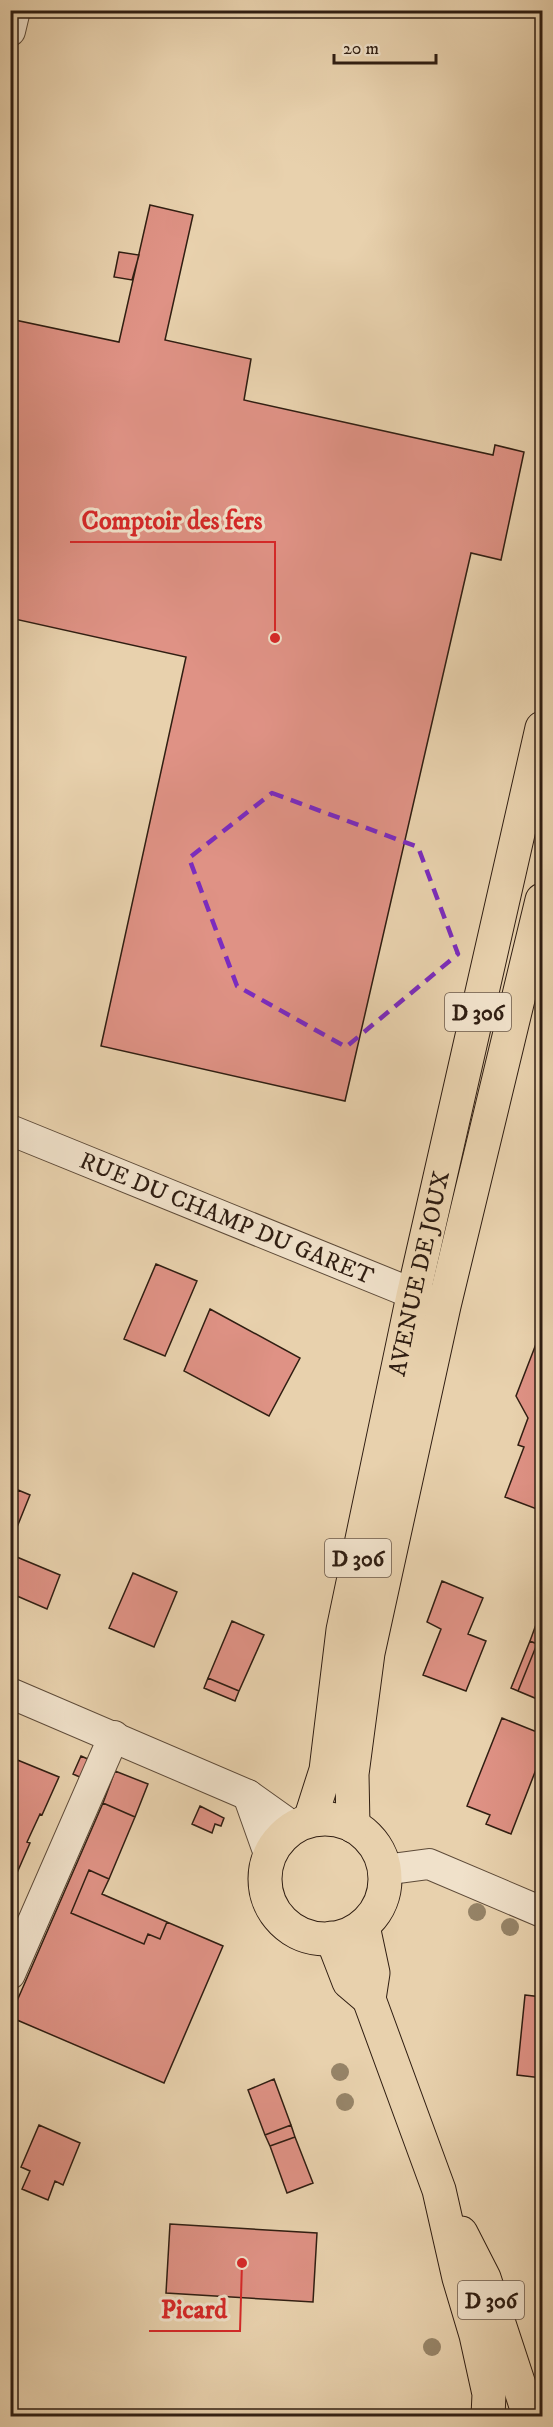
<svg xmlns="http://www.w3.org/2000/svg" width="553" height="2427" font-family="'IM FELL DW Pica',serif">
<rect width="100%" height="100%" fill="#e8d1ad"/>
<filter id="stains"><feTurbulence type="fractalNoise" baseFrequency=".00333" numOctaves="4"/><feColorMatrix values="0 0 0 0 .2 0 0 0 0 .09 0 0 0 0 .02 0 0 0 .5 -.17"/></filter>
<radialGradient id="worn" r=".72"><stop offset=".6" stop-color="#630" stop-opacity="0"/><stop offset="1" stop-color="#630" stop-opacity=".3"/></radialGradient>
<path fill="#df9285" stroke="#301e12" stroke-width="1.5" d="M150 205 193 215 165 340 251 359 244 400 493 455 495 445 524 452 501 560 471 553 345 1101 101 1046 186 657 10 618V319L119 342Z
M119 252 139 255 132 280 114 277Z
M156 1264 197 1281 165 1356 124 1339Z
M210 1309 300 1358 269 1416 184 1371Z
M536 1344 542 1347V1511L505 1497 524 1447 518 1445 528 1418 516 1396Z
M18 1490 30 1495 13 1537 10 1536V1510Z
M12 1555 60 1575 47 1609 10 1593Z
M133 1573 177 1592 154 1647 109 1628Z
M442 1581 483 1598 468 1634 486 1641 466 1691 423 1675 441 1629 427 1622Z
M538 1619 542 1621V1701L518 1691 537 1644 530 1641Z
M232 1621 264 1635 239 1691 208 1678Z
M530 1641 537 1644 518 1691 511 1688Z
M208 1678 239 1691 235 1701 204 1688Z
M502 1718 542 1734V1754L511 1834 486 1824 490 1815 467 1806Z
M81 1756 90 1760 82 1778 73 1774Z
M15 1759 59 1777 42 1815 40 1814 27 1842 30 1843 10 1889V1770Z
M115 1771 148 1784 135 1817 103 1803Z
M103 1803 135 1817 109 1879 89 1870 71 1913 144 1944 148 1934 160 1939 167 1922 223 1946 164 2083 10 2017Z
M200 1806 224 1818 221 1826 215 1824 212 1833 192 1824Z
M89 1870 109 1879 102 1894 167 1922 160 1939 148 1934 144 1944 71 1913Z
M525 1995 542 1997V2078L517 2075Z
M274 2079 291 2125 265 2135 248 2090Z
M39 2125 80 2143 63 2185 55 2181 48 2200 22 2189 30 2171 21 2167Z
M291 2125 295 2137 270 2146 265 2135Z
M295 2137 313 2183 287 2193 270 2146Z
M170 2224 317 2233 313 2302 166 2293Z"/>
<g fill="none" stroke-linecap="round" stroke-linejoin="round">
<defs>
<g id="street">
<path d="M10 31 15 10"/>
<path id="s1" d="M10 1130 436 1303"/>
<path d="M10 1693 248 1795 293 1827"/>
<path d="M248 1795 269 1854"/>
<path d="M384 1870 429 1864 542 1912"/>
<path d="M10 1974 114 1736"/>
</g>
<g id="primary">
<circle cx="325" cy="1879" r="60"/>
<path id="s2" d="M310 1820 326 1770 343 1630 413 1296 542 728"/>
<path d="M353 1826 352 1774 368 1653 444 1306 542 900"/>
<path d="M363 1926 373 1973 369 1999 439 2190 459 2278 476 2335 489 2394 488 2416"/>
<path d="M332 1938 349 1982 369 1999"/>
<path d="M461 2233 484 2278 527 2409V2416"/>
</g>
</defs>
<use href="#street" stroke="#5e4b39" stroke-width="32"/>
<use href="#primary" stroke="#301e12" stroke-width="35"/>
<use href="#street" stroke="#f0e1ca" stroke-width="30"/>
<use href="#primary" stroke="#e8d1ad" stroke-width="33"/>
</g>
<g fill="#968468">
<circle cx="477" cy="1912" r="9"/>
<circle cx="510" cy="1927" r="9"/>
<circle cx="340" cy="2072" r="9"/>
<circle cx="345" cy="2102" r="9"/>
<circle cx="432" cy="2347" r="9"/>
</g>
<path fill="none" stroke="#7b2cbf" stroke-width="4.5" stroke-dasharray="12 8" stroke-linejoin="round" d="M272 793 418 847 458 954 346 1047 237 986 189 858Z"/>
<g text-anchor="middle" stroke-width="6" stroke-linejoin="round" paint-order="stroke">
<g fill="#f0e1ca" stroke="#6a5849" stroke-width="1.5">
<rect x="445" y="993" width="66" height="38" rx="4.5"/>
<rect x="325" y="1539" width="66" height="38" rx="4.5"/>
<rect x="458" y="2281" width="66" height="38" rx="4.5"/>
</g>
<g font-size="22" font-weight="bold" fill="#301e12">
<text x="478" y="1020">D 306</text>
<text x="358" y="1566">D 306</text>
<text x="491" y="2308">D 306</text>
</g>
<g font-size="24" fill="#301e12" stroke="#f0e1ca">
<text dy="8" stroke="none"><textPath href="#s1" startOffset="234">RUE DU CHAMP DU GARET</textPath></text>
<text dy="8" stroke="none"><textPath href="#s2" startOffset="558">AVENUE DE JOUX</textPath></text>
</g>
</g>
<path fill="none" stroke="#d62828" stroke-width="2" d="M275 638L275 542H70M242 2263L240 2331H149"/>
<g fill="#d62828" stroke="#f0e1ca" stroke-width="2">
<circle cx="275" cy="638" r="6"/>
<circle cx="242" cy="2263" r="6"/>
</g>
<g font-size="26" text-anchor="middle" font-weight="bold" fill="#d62828" stroke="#f0e1ca" stroke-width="6" stroke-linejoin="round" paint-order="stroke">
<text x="172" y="529">Comptoir des fers</text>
<text x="194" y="2318">Picard</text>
</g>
<rect width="553" height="2427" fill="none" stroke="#e8d1ad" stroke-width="36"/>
<rect x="12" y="12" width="529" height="2403" fill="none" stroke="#301e12" stroke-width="3"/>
<rect x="18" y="18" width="517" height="2391" fill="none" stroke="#301e12" stroke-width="1.5"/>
<path d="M334 54v9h102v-9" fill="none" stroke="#301e12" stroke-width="3"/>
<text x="343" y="54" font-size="18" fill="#301e12" stroke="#f0e1ca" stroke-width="4.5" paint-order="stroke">20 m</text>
<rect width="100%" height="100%" filter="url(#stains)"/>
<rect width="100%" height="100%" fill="url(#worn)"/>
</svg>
